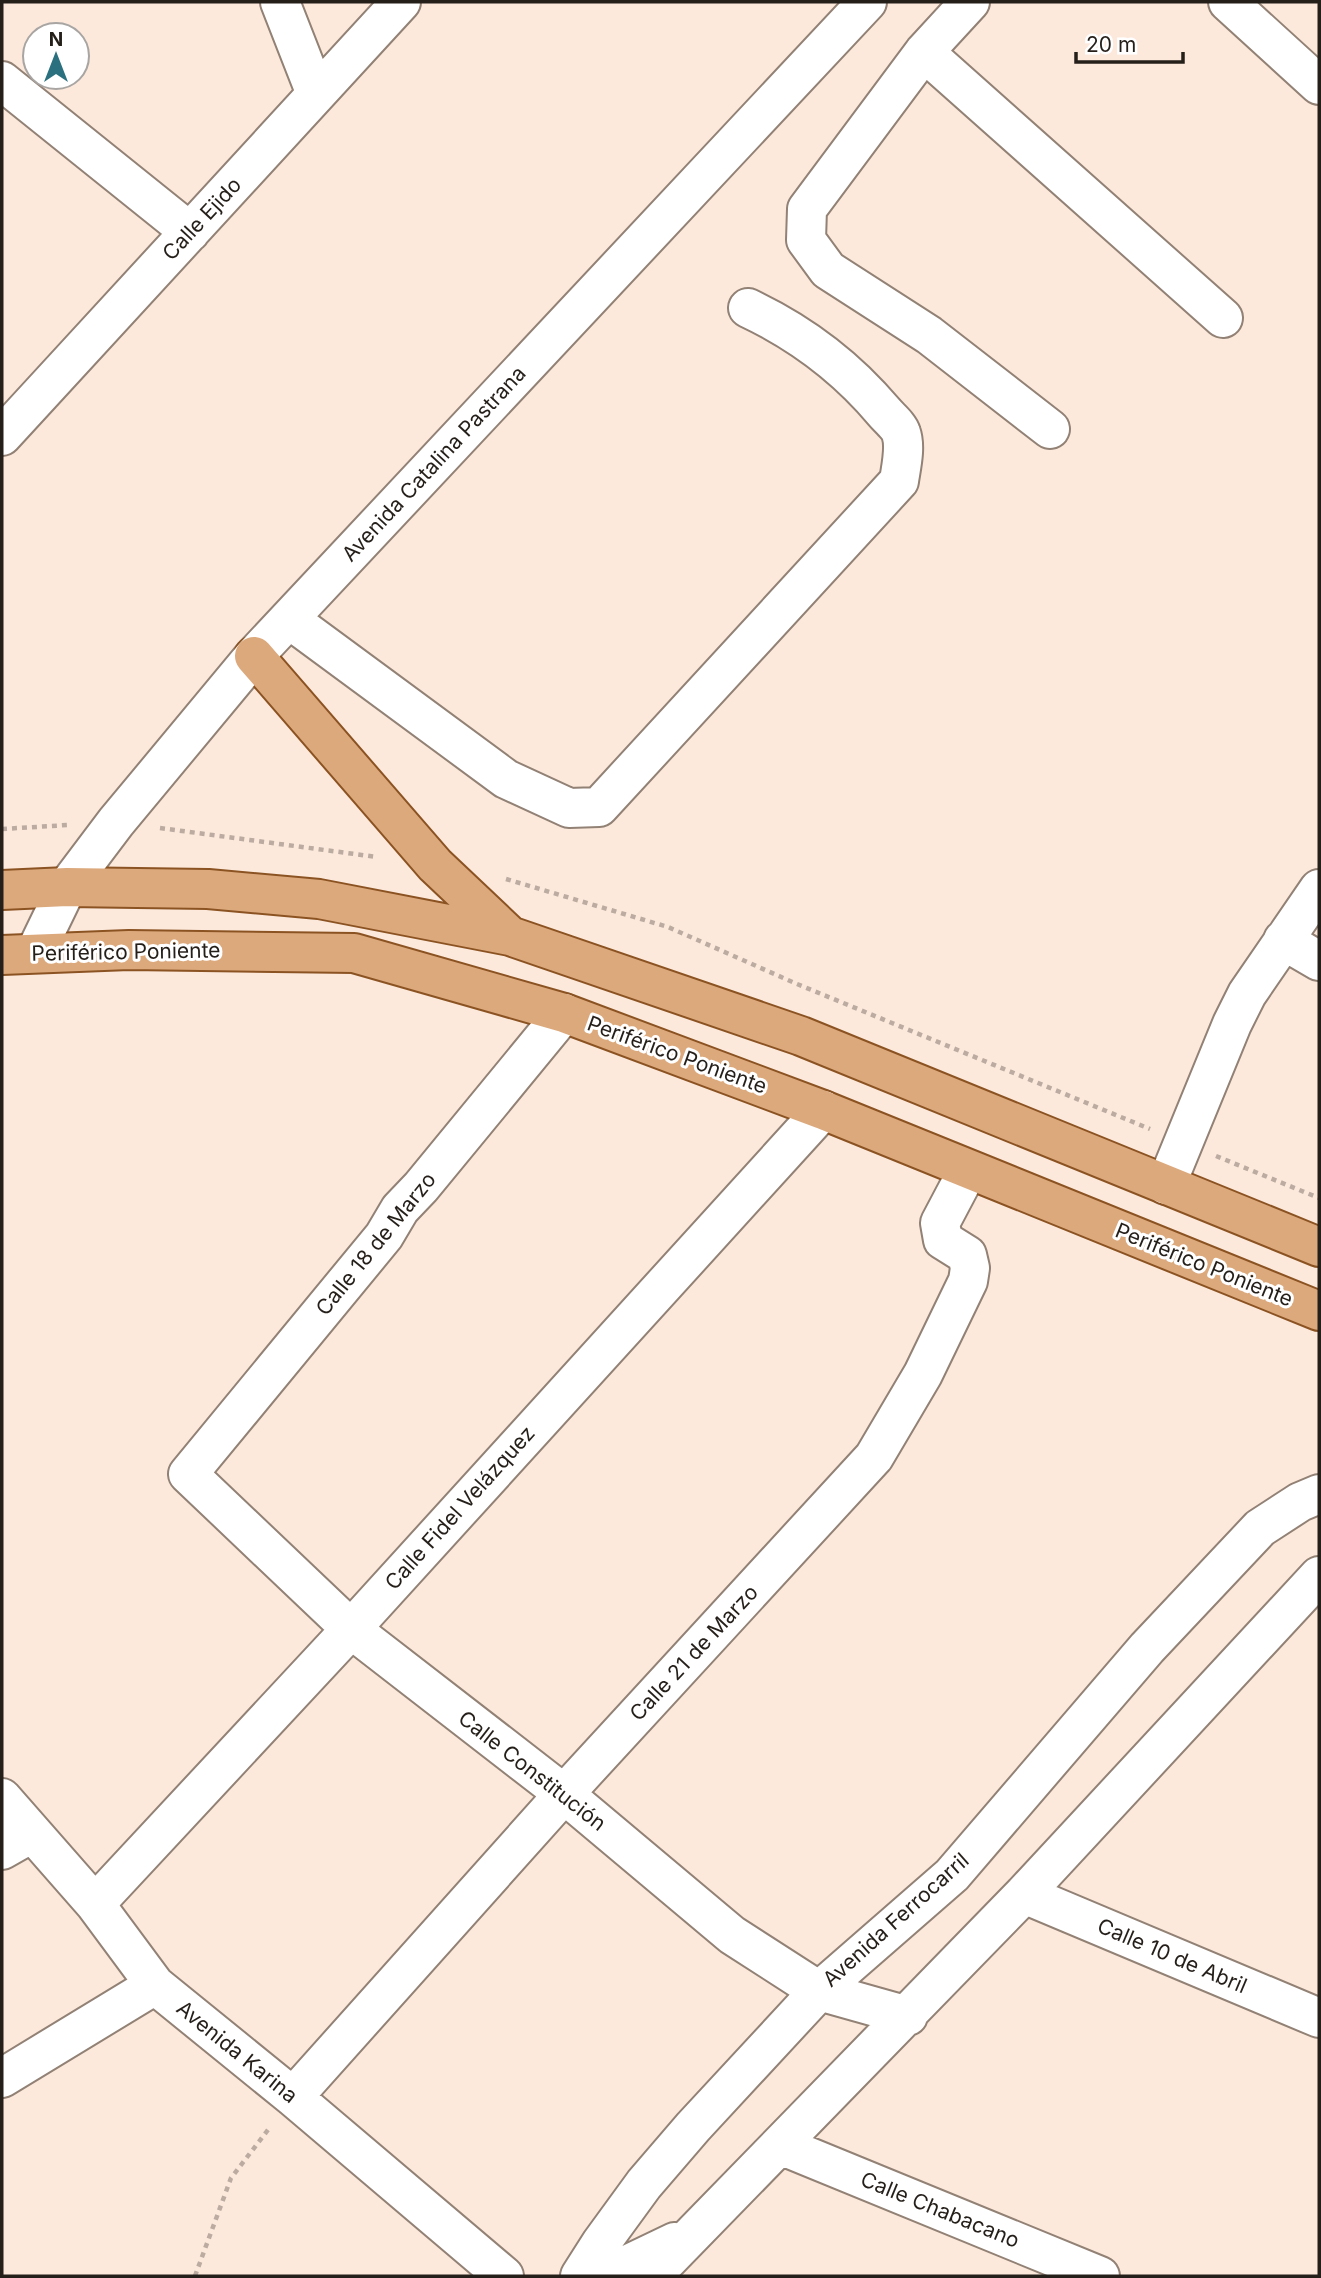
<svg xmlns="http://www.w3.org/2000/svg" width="1321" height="2278" font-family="Inter,sans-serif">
<rect width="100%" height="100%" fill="#fce9dc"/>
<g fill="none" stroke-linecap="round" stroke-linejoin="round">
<defs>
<path id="minor" d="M280 2 316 94
M970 2 924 52 807 209 806 240 828 270 929 335 1050 429
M1228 2 1319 85
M924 52 1223 318
M2 81 190 232
M2 436 401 2
M289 619 506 779 569 808 599 807 899 481C901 467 906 447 901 433 899 426 889 418 884 412 847 368 801 333 748 308
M1283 940 1319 961
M35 953 67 887 116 822 254 656 867 2
M564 1013 421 1187 400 1209 384 1236 188 1474 351 1629 564 1794 732 1935 819 1991 908 2016
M1166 1185 1232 1024 1247 994 1319 889
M2 1798 95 1904 155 1985 293 2097 504 2276
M2 1850 32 1833
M1024 1894 1319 2018
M95 1904 351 1629 823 1110
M2 2078 155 1985
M293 2097 564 1794 874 1457 923 1374 968 1281 970 1268 967 1255 943 1240 940 1223 968 1170
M780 2145 1100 2276
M580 2276 601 2243 644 2184 693 2127 819 1991 952 1875 1147 1648 1260 1528 1300 1502 1319 1494
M604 2276 675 2242
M652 2276 1024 1894 1319 1576"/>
<path id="major" d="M254 656 435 865 510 936
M2 890 67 887 208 889 319 899 510 936 801 1036 1319 1247
M2 955 129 950 354 953 564 1013 823 1110 1319 1311"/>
</defs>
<use href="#minor" stroke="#928175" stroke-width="42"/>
<use href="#major" stroke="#8c5322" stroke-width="42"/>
<path stroke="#bbaba1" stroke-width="4.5" stroke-dasharray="5 5" stroke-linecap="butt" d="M160 828 377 857
M2 829 68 825
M506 879 668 927 797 984 1150 1129
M1216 1156 1319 1198
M195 2276 231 2178 271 2126"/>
<use href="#minor" stroke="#fff" stroke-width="38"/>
<use href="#major" stroke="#dca97d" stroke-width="38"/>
</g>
<g text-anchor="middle" stroke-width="6" stroke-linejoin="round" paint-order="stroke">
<g font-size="21" fill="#251f1a" stroke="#fff">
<text transform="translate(202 219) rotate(-47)" y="7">Calle Ejido</text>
<text transform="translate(434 464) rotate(-47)" y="7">Avenida Catalina Pastrana</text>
<text transform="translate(126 952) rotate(-1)" y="7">Periférico Poniente</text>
<text transform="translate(677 1055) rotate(20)" y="7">Periférico Poniente</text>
<text transform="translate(376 1244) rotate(-51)" y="7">Calle 18 de Marzo</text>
<text transform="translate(1204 1265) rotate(22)" y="7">Periférico Poniente</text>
<text transform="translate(460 1508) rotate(-48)" y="7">Calle Fidel Velázquez</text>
<text transform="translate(694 1653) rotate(-47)" y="7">Calle 21 de Marzo</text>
<text transform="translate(532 1771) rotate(38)" y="7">Calle Constitución</text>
<text transform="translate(896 1920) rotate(-42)" y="7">Avenida Ferrocarril</text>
<text transform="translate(1172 1956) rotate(23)" y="7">Calle 10 de Abril</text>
<text transform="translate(237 2052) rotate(39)" y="7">Avenida Karina</text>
<text transform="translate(940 2210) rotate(22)" y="7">Calle Chabacano</text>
</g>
</g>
<rect width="1321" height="2278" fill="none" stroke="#251f1a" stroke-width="7"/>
<g transform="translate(56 56)"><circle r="33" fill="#ffffff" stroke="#a8a5a3" stroke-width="2"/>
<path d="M0-5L12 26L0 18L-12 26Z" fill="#2a707e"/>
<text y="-10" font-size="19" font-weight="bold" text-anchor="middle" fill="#251f1a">N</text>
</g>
<path d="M1076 52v10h107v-10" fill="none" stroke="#251f1a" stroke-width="3.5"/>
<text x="1086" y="52" font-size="21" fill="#251f1a" stroke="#ffffff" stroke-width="5" paint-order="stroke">20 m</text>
</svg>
